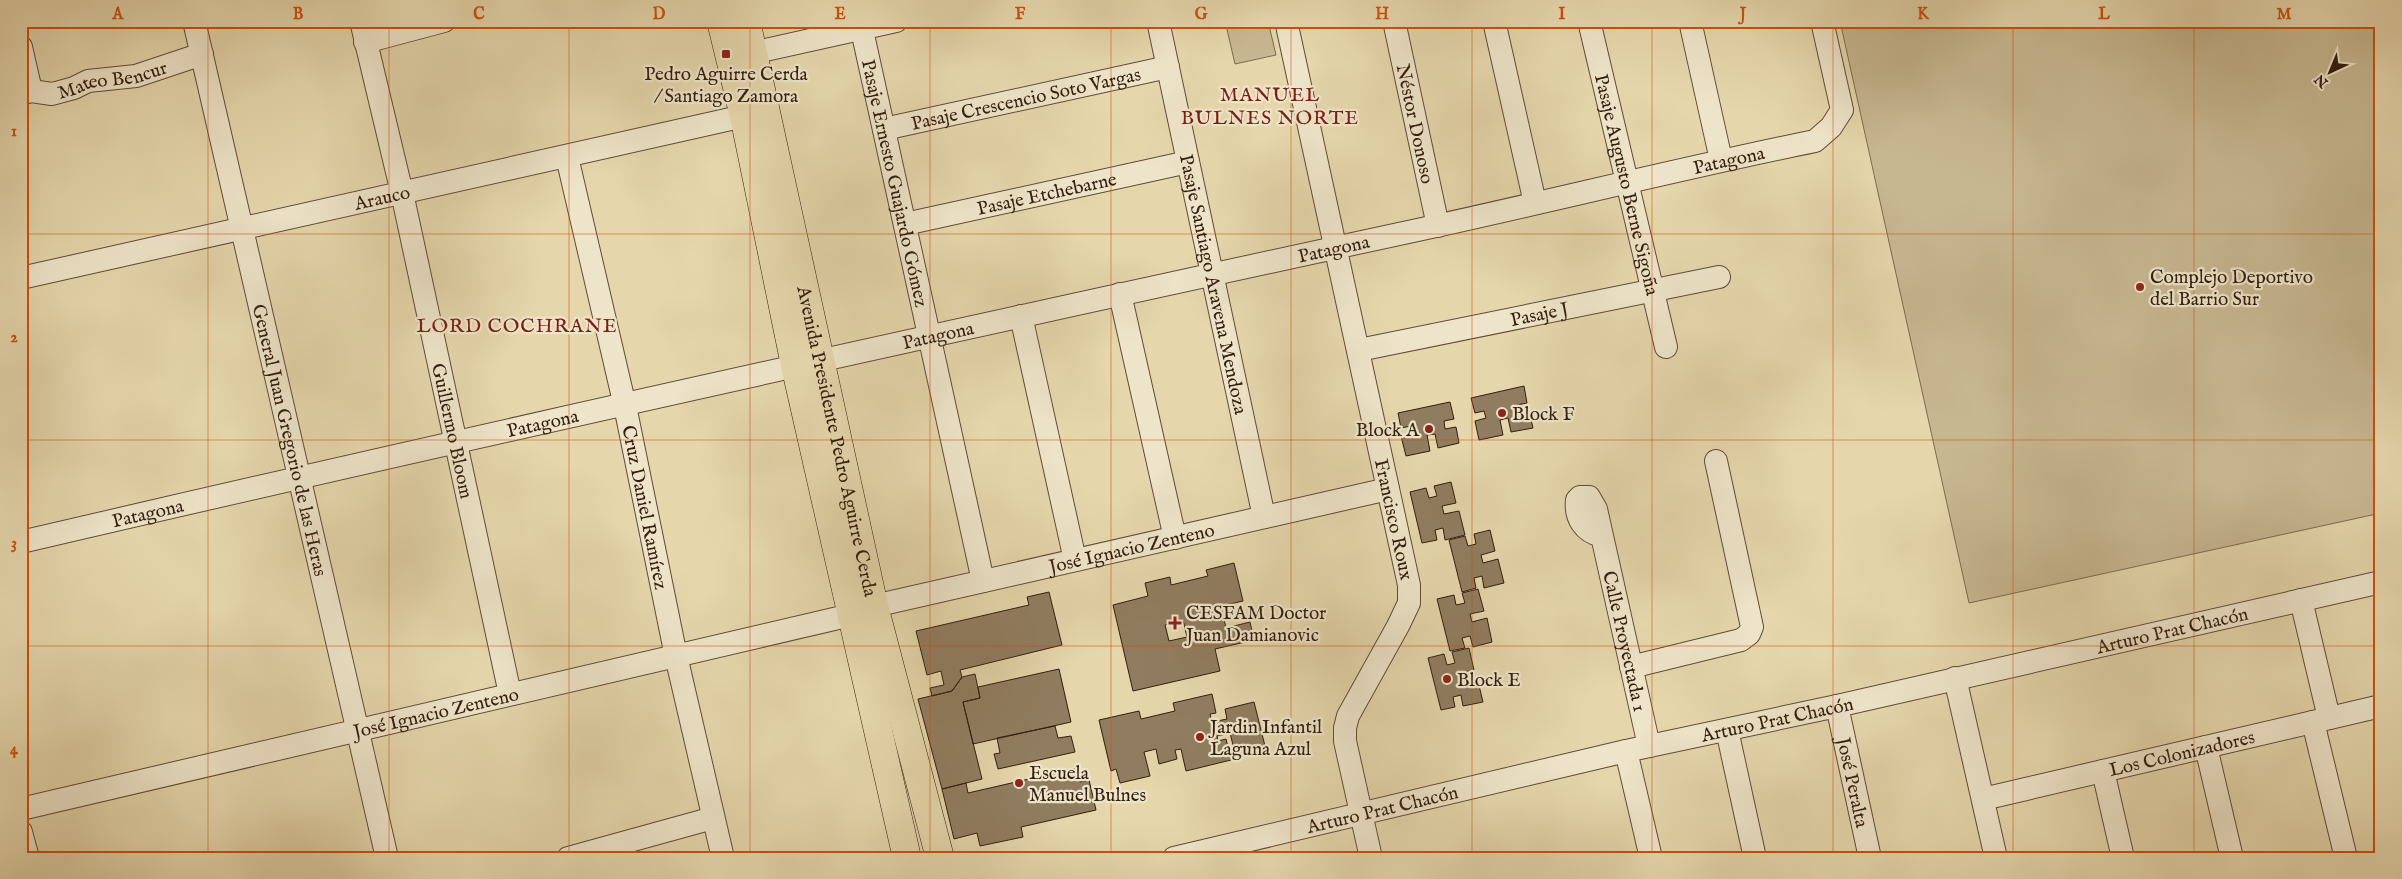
<svg xmlns="http://www.w3.org/2000/svg" width="2402" height="879" font-family="'IM FELL English',serif">
<rect width="100%" height="100%" fill="#e5d6ac"/>
<filter id="stains"><feTurbulence type="fractalNoise" baseFrequency=".004" numOctaves="4"/><feColorMatrix values="0 0 0 0 .2 0 0 0 0 .09 0 0 0 0 .02 0 0 0 .5 -.17"/></filter>
<radialGradient id="worn" r=".72"><stop offset=".6" stop-color="#630" stop-opacity="0"/><stop offset="1" stop-color="#630" stop-opacity=".3"/></radialGradient>
<path fill="#c7b791" stroke="#7d6a50" d="M1225 21H1268L1276 55 1235 64Z
M1840 21H2372L2381 61V513L1969 603Z"/>
<path fill="#907d60" stroke="#331d0e" fill-rule="evenodd" d="M1524 386 1527 403 1517 405 1519 414 1529 411 1533 428 1511 432 1508 418 1500 420 1503 435 1479 440 1475 421 1486 418 1484 411 1475 413 1471 398Z
M1450 402 1454 419 1444 421 1445 429 1456 427 1459 443 1438 448 1435 434 1427 435 1430 451 1406 456 1401 436 1413 434 1411 426 1401 428 1398 413Z
M1451 482 1456 503 1442 506 1444 514 1459 511 1465 535 1445 540 1443 528 1435 530 1437 540 1422 543 1410 492 1426 488 1429 498 1437 496 1434 486Z
M1490 530 1495 551 1481 555 1483 563 1498 559 1504 583 1484 588 1482 576 1474 578 1476 588 1462 592 1449 540 1465 536 1468 546 1476 544 1474 534Z
M1234 563 1243 601 1221 606 1226 628 1250 622 1254 640 1215 649 1220 671 1133 691 1113 605 1148 596 1145 583 1170 577 1171 585 1208 576 1206 570ZM1183 620 1187 637 1169 641 1165 625Z
M1478 589 1484 611 1470 614 1472 622 1487 618 1492 642 1473 647 1470 636 1462 638 1465 648 1450 651 1437 599 1454 595 1456 605 1465 603 1462 593Z
M1049 592 1062 645 960 670 962 677 952 691 932 696 930 688 944 685 941 671 927 675 916 631 1029 605 1027 597Z
M1469 648 1474 670 1460 673 1462 681 1477 677 1483 702 1463 706 1461 695 1453 697 1455 707 1441 710 1428 658 1444 654 1447 665 1455 663 1452 652Z
M1059 669 1071 722 973 744 963 702 980 698 978 687Z
M975 674 980 698 963 702 982 779 942 789 918 699 952 691 962 677Z
M1212 694 1216 713 1210 714 1212 722 1227 719 1225 709 1254 702 1266 750 1236 757 1230 733 1217 736 1218 741 1226 739 1231 760 1186 771 1181 749 1175 750 1177 759 1159 764 1156 749 1144 752 1150 776 1120 783 1116 769 1111 771 1099 720 1139 711 1141 719 1175 711 1173 703Z
M1055 726 1058 738 1071 736 1075 752 998 769 994 754 1000 753 997 738Z
M1077 768 1080 782 1089 780 1096 810 1021 827 1023 837 980 846 977 833 954 839 942 789 966 783 968 793Z"/>
<g fill="none" stroke-linecap="round" stroke-linejoin="round">
<defs>
<g id="minor">
<path id="s1" d="M194 21 387 858"/>
<path id="s2" d="M361 21 402 193 510 694"/>
<path id="s3" d="M860 21 983 581"/>
<path id="s4" d="M1158 21 1264 517"/>
<path id="s5" d="M1286 21 1409 585V603L1398 626 1348 716 1345 728V741L1371 858"/>
<path id="s6" d="M1394 21 1438 226"/>
<path d="M1494 21 1535 203"/>
<path id="s7" d="M1589 21 1666 347"/>
<path d="M1690 21 1721 160"/>
<path d="M365 42 444 21"/>
<path d="M21 47 31 91"/>
<path d="M752 53 896 21"/>
<path id="s8" d="M21 94 31 91 52 94 74 88 88 81 136 76 202 54"/>
<path id="s9" d="M884 129 1168 67"/>
<path id="s10" d="M567 157 625 406 676 656 723 858"/>
<path id="s11" d="M905 224 1188 162"/>
<path id="s12" d="M21 278 744 116"/>
<path d="M1120 294 1175 538"/>
<path d="M1021 316 1075 560"/>
<path id="s13" d="M1359 350 1719 277"/>
<path id="s14" d="M1602 536C1584 532 1575 518 1577 500L1580 497H1589L1596 509 1649 746"/>
<path id="s15" d="M21 542C492 432 964 328 1436 226 1563 198 1688 167 1815 141L1831 127 1842 110 1822 21"/>
<path d="M2301 600 2329 718"/>
<path id="s16" d="M874 606 1388 489"/>
<path d="M1631 667 1741 640 1749 634 1752 627 1716 461"/>
<path d="M1955 678 1996 858"/>
<path id="s17" d="M1837 706 1870 858"/>
<path d="M2313 722 2346 858"/>
<path d="M1727 730 1755 858"/>
<path d="M2206 747 2232 858"/>
<path d="M1626 751 1651 858"/>
<path d="M2103 771 2123 858"/>
<path id="s18" d="M1983 799 2381 706"/>
<path id="s19" d="M21 809 851 615"/>
<path d="M21 832 28 858"/>
<path d="M568 858 713 818"/>
<path id="s20" d="M1174 858 1626 751 1837 706 2381 582"/>
</g>
<g id="major">
<path d="M721 21 744 116 795 365 907 858"/>
<path id="s21" d="M746 21 874 606 940 858"/>
</g>
</defs>
<use href="#minor" stroke="#604b36" stroke-width="24"/>
<use href="#major" stroke="#331d0e" stroke-width="29"/>
<use href="#minor" stroke="#eee4c9" stroke-width="22"/>
<use href="#major" stroke="#e5d6ac" stroke-width="28"/>
</g>
<path fill="none" stroke="#cd500c" stroke-width="1" stroke-opacity="0.55" d="M208 21V858M389 21V858M569 21V858M750 21V858M930 21V858M1111 21V858M1291 21V858M1472 21V858M1652 21V858M1833 21V858M2013 21V858M2194 21V858M21 234H2381M21 440H2381M21 646H2381"/>
<g fill="#8f2418" stroke="#eee4c9" stroke-width="2">
<rect x="721" y="49" width="10" height="10" rx="2.5"/>
<circle cx="2140" cy="287" r="5"/>
<circle cx="1502" cy="413" r="5"/>
<circle cx="1429" cy="429" r="5"/>
<path d="M1172.5 615.5h5v5h5v5h-5v5h-5v-5h-5v-5h5z"/>
<circle cx="1447" cy="679" r="5"/>
<circle cx="1200" cy="737" r="5"/>
<circle cx="1019" cy="783" r="5"/>
</g>
<g text-anchor="middle" stroke-width="4.5" stroke-linejoin="round" paint-order="stroke">
<g font-size="19" fill="#331d0e" stroke="#eee4c9" text-anchor="start">
<text x="726" y="80" text-anchor="middle">Pedro Aguirre Cerda<tspan x="726" dy="22">/ Santiago Zamora</tspan></text>
<text x="2150" y="283">Complejo Deportivo<tspan x="2150" dy="22">del Barrio Sur</tspan></text>
<text x="1512" y="420">Block F</text>
<text x="1419" y="436" text-anchor="end">Block A</text>
<text x="1186" y="619">CESFAM Doctor<tspan x="1186" dy="22">Juan Damianovic</tspan></text>
<text x="1457" y="686">Block E</text>
<text x="1210" y="733">Jardin Infantil<tspan x="1210" dy="22">Laguna Azul</tspan></text>
<text x="1029" y="779">Escuela<tspan x="1029" dy="22">Manuel Bulnes</tspan></text>
</g>
<g font-size="19" fill="#331d0e" stroke="#eee4c9">
<text dy="7" stroke="none"><textPath href="#s8" startOffset="94">Mateo Bencur</textPath></text>
<text dy="7" stroke="none"><textPath href="#s9" startOffset="145">Pasaje Crescencio Soto Vargas</textPath></text>
<text dy="7" stroke="none"><textPath href="#s6" startOffset="105">Néstor Donoso</textPath></text>
<text dy="7" stroke="none"><textPath href="#s15" startOffset="1750">Patagona</textPath></text>
<text dy="7" stroke="none"><textPath href="#s3" startOffset="166">Pasaje Ernesto Guajardo Gómez</textPath></text>
<text dy="7" stroke="none"><textPath href="#s7" startOffset="168">Pasaje Augusto Berne Sigoña</textPath></text>
<text dy="7" stroke="none"><textPath href="#s11" startOffset="145">Pasaje Etchebarne</textPath></text>
<text dy="7" stroke="none"><textPath href="#s12" startOffset="370">Arauco</textPath></text>
<text dy="7" stroke="none"><textPath href="#s15" startOffset="1345">Patagona</textPath></text>
<text dy="7" stroke="none"><textPath href="#s4" startOffset="269">Pasaje Santiago Aravena Mendoza</textPath></text>
<text dy="7" stroke="none"><textPath href="#s13" startOffset="184">Pasaje J</textPath></text>
<text dy="7" stroke="none"><textPath href="#s15" startOffset="940">Patagona</textPath></text>
<text dy="7" stroke="none"><textPath href="#s15" startOffset="535">Patagona</textPath></text>
<text dy="7" stroke="none"><textPath href="#s2" startOffset="420">Guillermo Bloom</textPath></text>
<text dy="7" stroke="none"><textPath href="#s1" startOffset="430">General Juan Gregorio de las Heras</textPath></text>
<text dy="7" stroke="none"><textPath href="#s21" startOffset="430">Avenida Presidente Pedro Aguirre Cerda</textPath></text>
<text dy="7" stroke="none"><textPath href="#s10" startOffset="359">Cruz Daniel Ramírez</textPath></text>
<text dy="7" stroke="none"><textPath href="#s15" startOffset="130">Patagona</textPath></text>
<text dy="7" stroke="none"><textPath href="#s5" startOffset="510">Francisco Roux</textPath></text>
<text dy="7" stroke="none"><textPath href="#s16" startOffset="264">José Ignacio Zenteno</textPath></text>
<text dy="7" stroke="none"><textPath href="#s20" startOffset="1024">Arturo Prat Chacón</textPath></text>
<text dy="7" stroke="none"><textPath href="#s14" startOffset="211">Calle Proyectada 1</textPath></text>
<text dy="7" stroke="none"><textPath href="#s19" startOffset="426">José Ignacio Zenteno</textPath></text>
<text dy="7" stroke="none"><textPath href="#s20" startOffset="619">Arturo Prat Chacón</textPath></text>
<text dy="7" stroke="none"><textPath href="#s18" startOffset="204">Los Colonizadores</textPath></text>
<text dy="7" stroke="none"><textPath href="#s17" startOffset="78">José Peralta</textPath></text>
<text dy="7" stroke="none"><textPath href="#s20" startOffset="214">Arturo Prat Chacón</textPath></text>
</g>
<g font-size="20" letter-spacing="1" fill="#7a1f14" stroke="#eee4c9">
<text x="1270" y="101">MANUEL<tspan x="1270" dy="23">BULNES NORTE</tspan></text>
<text x="517" y="332">LORD COCHRANE</text>
</g>
</g>
<rect width="2402" height="879" fill="none" stroke="#e5d6ac" stroke-width="55"/>
<g transform="translate(2330 72) rotate(224)" stroke="#eee4c9" stroke-width="4" paint-order="stroke">
<path d="M0-4L9 19L0 12L-9 19Z" fill="#331d0e"/>
<text y="-8" font-size="14" font-weight="bold" text-anchor="middle" fill="#331d0e">N</text>
</g>
<rect x="28" y="28" width="2346" height="824" fill="none" stroke="#cd500c" stroke-width="2"/>
<g font-size="16" text-anchor="middle" font-weight="bold" fill="#cd500c">
<text x="118" y="19">A</text>
<text x="298" y="19">B</text>
<text x="479" y="19">C</text>
<text x="659" y="19">D</text>
<text x="840" y="19">E</text>
<text x="1020" y="19">F</text>
<text x="1201" y="19">G</text>
<text x="1382" y="19">H</text>
<text x="1562" y="19">I</text>
<text x="1743" y="19">J</text>
<text x="1923" y="19">K</text>
<text x="2104" y="19">L</text>
<text x="2284" y="19">M</text>
<text x="14" y="136">1</text>
<text x="14" y="342">2</text>
<text x="14" y="548">3</text>
<text x="14" y="754">4</text>
</g>
<rect width="100%" height="100%" filter="url(#stains)"/>
<rect width="100%" height="100%" fill="url(#worn)"/>
</svg>
